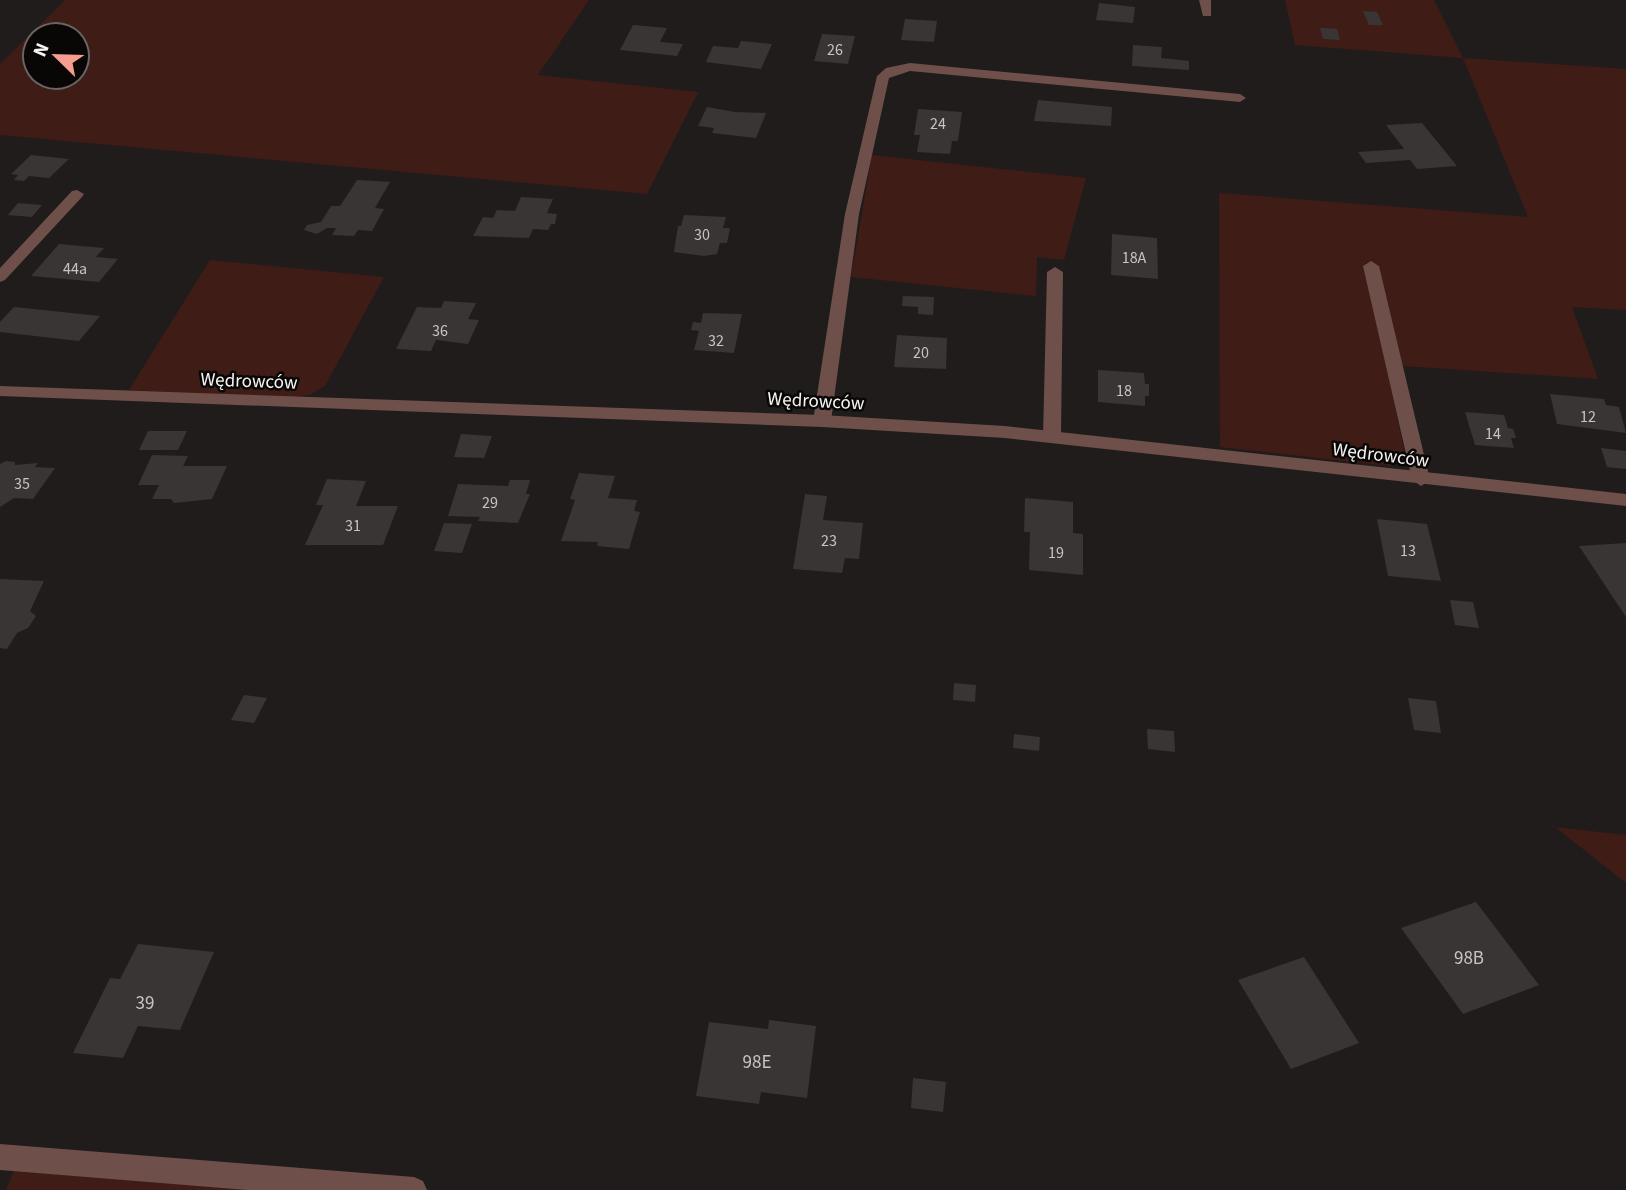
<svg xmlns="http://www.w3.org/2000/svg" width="1626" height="1190" font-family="'Source Sans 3',sans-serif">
<rect width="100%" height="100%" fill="#1f1c1b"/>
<path fill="#401c17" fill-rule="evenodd" d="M65 0H589L538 75 698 92 647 194 0 135V64ZM35 35H77V77H35Z
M1285 0H1434L1463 58 1626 69V310L1572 307 1598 379 1402 366 1377 264 1365 263 1404 450 1390 466 1220 447 1219 193 1528 217 1463 58 1295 45Z
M872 155 1086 178 1064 260 1037 257 1036 296 851 277Z
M210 260 384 277 325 386 310 395 292 397 129 390Z
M1555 827 1626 835V883Z
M14 1170 254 1190H6Z"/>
<path fill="#393534" d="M1099 3 1135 7 1133 23 1096 20Z
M1363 11 1377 12 1383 25H1369Z
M905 19 937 21 934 42 901 40Z
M633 25 667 28 660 42 683 44 677 56 620 50Z
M1320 28 1337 29 1340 40 1323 39Z
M822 34 855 36 848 64 814 61Z
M741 41 772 44 761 69 706 62 713 46 738 48Z
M1133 45 1162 47 1161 58 1189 61V70L1132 66Z
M1038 100 1112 107 1111 126 1034 121Z
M707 107 735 112 766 113 756 138 712 133 714 128 698 126Z
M918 109 962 112 958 141H952L950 154 917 152 920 135H914Z
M1422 123 1457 166 1417 169 1410 160 1366 163 1358 152 1404 149 1386 125Z
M31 155 69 159 49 178 29 176 24 181 14 180 18 175 11 174Z
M357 180 390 182 375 208 384 209 372 231 358 230 354 236 332 235 336 228H327L317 234 304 230 307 225 321 222 331 206H340Z
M521 197 553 199 547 213 557 214 555 224H551L548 230 533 229 529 238 473 236 483 217 493 218 497 210 515 211Z
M18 203 42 205 32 217 8 215Z
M684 215 726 217 723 228H730L727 243H720L717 254 704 256 674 252 678 226H681Z
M1112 234 1157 238 1158 279 1111 275Z
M59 244 104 248 96 257 118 259 99 282 31 276Z
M903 296 934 297 933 315 918 314V307L902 306Z
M444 301 476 303 468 319 479 320 468 344 436 340 431 351 396 349 417 307 441 308Z
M14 307 100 316 79 341 0 332V322Z
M703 313 742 314 734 353 694 350 699 331 691 330 693 322 701 323Z
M897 335 947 338 946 369 894 367Z
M1098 370 1144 373 1145 384H1149V396H1145V406L1098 402Z
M1550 394 1604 399 1606 405 1619 407 1626 433 1557 424Z
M1465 412 1504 415 1508 428 1513 429 1516 438H1511L1514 448 1475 445Z
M148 431H187L178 450H139Z
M461 434 492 436 484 458 454 457Z
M1601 448 1626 451V469L1607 467Z
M152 455 188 456 183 466H227L212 499 174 503 171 499H152L159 485H138Z
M6 461 15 462V465L38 463 35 467 55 468 33 499 14 498 0 507V464Z
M579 473 615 476 608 498 637 500 634 511 640 512 629 549 597 546 598 542 561 541 575 500 570 499Z
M327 479 366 481 356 506H398L383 545H305L323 505H316Z
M510 480H530L526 494H530L518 523 478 521 480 517 448 516 458 484 508 486Z
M805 494 827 496 823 520 863 523 859 559 845 558 842 573 793 569Z
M1025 498 1073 502V533L1083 534V575L1029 570 1030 532H1024Z
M1377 519 1427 524 1441 581 1388 576Z
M444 523 472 524 462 553 434 551Z
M1626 543V617L1579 546Z
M0 579 44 581 30 611 36 616 28 628 17 633 7 649 0 648Z
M1450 600 1473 602 1479 628 1455 625Z
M954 683 976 685 975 702 953 700Z
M244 695 267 698 254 723 231 720Z
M1408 698 1436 701 1441 733 1414 730Z
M1147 729 1174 731 1175 752 1148 749Z
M1014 734 1040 737 1039 751 1013 748Z
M1476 902 1539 985 1463 1014 1401 928Z
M138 944 214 952 180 1030 138 1026 123 1058 73 1053 110 978 120 979Z
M1304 957 1359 1043 1291 1069 1238 980Z
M769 1020 816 1026 807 1098 761 1092 759 1104 696 1096 709 1022 768 1029Z
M913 1078 946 1082 943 1112 911 1108Z"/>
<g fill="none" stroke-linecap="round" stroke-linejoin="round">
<path fill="#6e4f4a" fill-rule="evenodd" d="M1199 0H1211V16H1203Z
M910 63 1240 94 1246 98 1240 102 910 71 889 78 859 214 831 421 822 427 813 421 845 214 877 76 886 68Z
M77 190 84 194 82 197 5 280 0 282V268L72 191Z
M1371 261 1379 266 1430 480 1421 486 1412 480 1363 266Z
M1055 267 1063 272 1061 436 1052 442 1043 436 1047 272Z
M0 1144 414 1177 423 1181 427 1190H247L0 1170Z"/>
<path fill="#6e4f4a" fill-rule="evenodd" d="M0 386 822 415 1005 426 1626 494V506L1005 438 822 427 0 396Z"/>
</g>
<g text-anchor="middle" stroke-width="5" stroke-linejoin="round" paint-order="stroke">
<g font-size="16" fill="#c7c4c3">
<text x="835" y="55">26</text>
<text x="938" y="129">24</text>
<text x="702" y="240">30</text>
<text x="1134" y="263">18A</text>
<text x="75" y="274">44a</text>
<text x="440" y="336">36</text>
<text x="716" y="346">32</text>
<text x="921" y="358">20</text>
<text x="1124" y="396">18</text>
<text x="1588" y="422">12</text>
<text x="1493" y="439">14</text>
<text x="22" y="489">35</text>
<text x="490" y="508">29</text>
<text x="353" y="531">31</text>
<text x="829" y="546">23</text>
<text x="1408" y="556">13</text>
<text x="1056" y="558">19</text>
</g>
<g font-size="19" fill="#f6f3f3" stroke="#080706">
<text transform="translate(249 380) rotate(2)" y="7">Wędrowców</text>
<text transform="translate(816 400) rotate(3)" y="7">Wędrowców</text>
<text transform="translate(1381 454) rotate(7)" y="7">Wędrowców</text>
</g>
<g font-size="19" fill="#c7c4c3">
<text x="1469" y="964">98B</text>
<text x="145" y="1009">39</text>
<text x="757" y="1068">98E</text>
</g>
</g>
<g transform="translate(56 56) rotate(293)"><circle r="33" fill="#080706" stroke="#676565" stroke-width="2"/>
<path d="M0-5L12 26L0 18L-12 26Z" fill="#f59d8f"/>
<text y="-10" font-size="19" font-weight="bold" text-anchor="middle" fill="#f6f3f3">N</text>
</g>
</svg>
